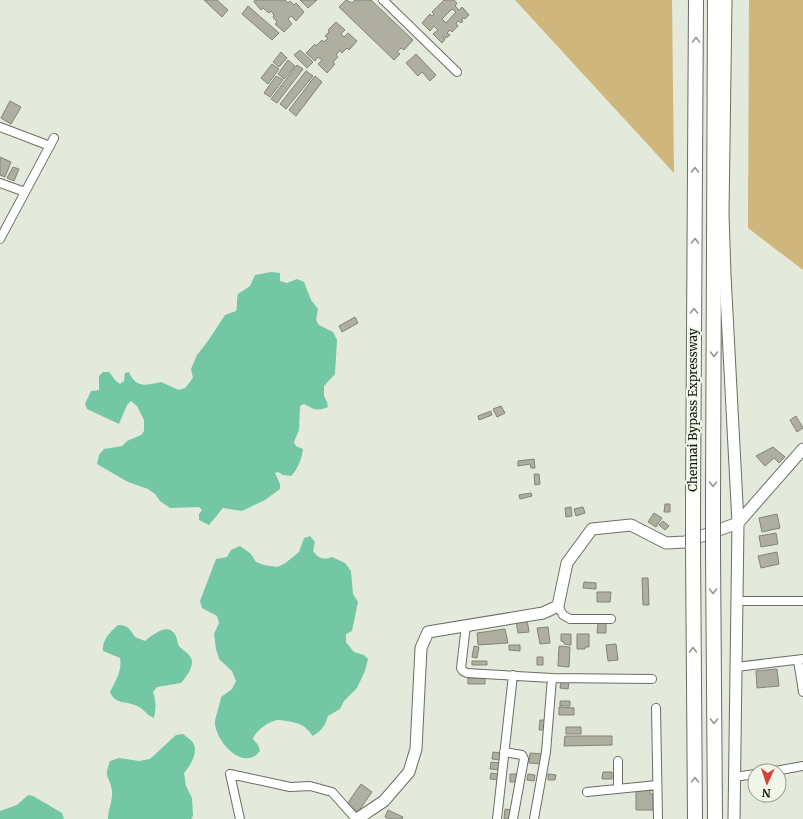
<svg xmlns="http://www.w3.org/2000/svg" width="803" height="819" font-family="Merriweather,serif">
<rect width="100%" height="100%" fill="#e3e9db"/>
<path fill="#ceb67c" d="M515 0H672L674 173Z
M749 0H803V270L748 228Z"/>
<path fill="#73c7a5" d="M271 272 280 273V281L287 283 297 279 304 282 311 300 318 309 316 320 319 325 333 332 337 340 335 374 324 386V396L327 402 328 407C315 412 315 409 304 404L300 406 299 430 294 442 296 446 303 449C302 458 298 469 291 476L283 475 278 472 275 473 280 484V489L265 500 242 511 223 508 209 525 199 520V514L202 510 199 507 170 508 160 501 155 494 148 489 128 482 97 464 99 455 104 449 122 446 127 441 141 435 144 431V420L137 406 131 401 127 405 119 424 87 409 85 404 91 391 99 390V376L103 372H109L116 381 120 384 124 381 125 373 129 372C136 389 146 385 161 382L179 390 185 388 193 378 191 369 197 355 208 341 225 315 236 311C238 305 236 300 238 294L250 286 255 275Z
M310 536 315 542 313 551C319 559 323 560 332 557L345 563 351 571 353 594 358 602 352 631 346 634V642L354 652 364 655 368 659 365 671 357 688 344 701 340 709 328 716C325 726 322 730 313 736 309 731 305 726 299 724 294 722 282 720 277 720 268 722 255 731 253 739L258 745 260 751C244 772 217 743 215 724 215 716 220 705 221 697L232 689 236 681 232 671 219 659 216 649 214 634 219 623 217 616 202 608 200 601 216 559 227 557 231 550 240 546 251 554 256 562 264 565 277 567 284 564 299 552 304 538Z
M118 625C128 625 130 629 135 637L145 641C151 636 166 624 173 632 177 635 177 642 179 646 182 650 186 651 189 655 197 663 187 676 181 683L157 687 153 692C156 701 156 708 154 718 146 715 146 711 139 707 128 700 116 706 110 692 116 680 122 672 120 658L103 651C102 640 110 632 118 625Z
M183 734C186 737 191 739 193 743 199 752 190 766 184 773L186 786 192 798 193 816 191 819H108C108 809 113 801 112 791 110 776 103 779 110 761L119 758 139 761 150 759 176 735Z
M28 795 33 796 62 813 64 819H0V811L17 805Z"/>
<path fill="#afafa1" stroke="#838376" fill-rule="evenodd" d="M204 0H217L228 10 222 17Z
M255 0H285L288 3 290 1 294 5 296 3 304 12 296 21 291 16 288 19 292 24 284 32 275 24 277 22 273 17 274 15 271 11 269 13 263 8 261 10 254 2Z
M300 0H317L308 8Z
M346 0 352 3 355 0H371L413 40 404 50 401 48 397 52 400 54 394 60 339 7Z
M444 0H454L457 3 455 6 459 10 462 7 469 15 465 19 464 18 461 20 463 21 461 23 458 21 456 23 458 26 452 32 450 30 447 33 450 35 446 38 444 36 443 38 445 39 442 43 433 34 438 30 434 26 430 31 422 23 430 14 432 16 434 14 432 12ZM452 9 456 12 446 23 442 19Z
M248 6 279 33 272 40 242 14Z
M336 22 345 30 341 34 344 37 348 33 357 41 349 50 347 48 342 53 340 50 336 55 338 57 333 62 335 64 327 73 318 64 322 60 318 57 315 61 306 53 315 44 316 46 322 40 324 42 328 38 325 36 329 32 328 30Z
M300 50 313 62 307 68 294 55Z
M281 52 287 58 279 67 273 62Z
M416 54 436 75 430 81 422 72 418 76 406 63Z
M288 60 295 66 284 79 278 74Z
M272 64 279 69 268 84 261 78Z
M297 65 303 69 277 103 271 99Z
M306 71 313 76 286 109 280 104Z
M276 76 283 80 270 97 264 93Z
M315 76 322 82 296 116 289 110Z
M10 101 21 107 11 124 1 118Z
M0 157 11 162 5 177 0 175Z
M13 167 19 169 14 181 7 178Z
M355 317 358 323 342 332 339 326Z
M501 406 505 413 497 417 493 409Z
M491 411 492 415 479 420 478 416Z
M796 416 803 428 797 432 790 420Z
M773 447 785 457 779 463 774 458 765 466 756 456Z
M534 459 535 468H531L530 464 518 466V461Z
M534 474H539L540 484 535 485Z
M531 493 532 496 520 499 519 495Z
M665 504H670V512H664Z
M571 507 572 516 566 517 565 508Z
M583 507 585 513 576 516 574 509Z
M654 513 662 518 656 527 648 522Z
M777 514 780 528 762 532 759 518Z
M663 521 669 526 665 530 659 525Z
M776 533 778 544 761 547 759 536Z
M777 552 779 564 761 568 758 556Z
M642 578H648L649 605H643Z
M584 582 596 583V589L583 588Z
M597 592H611L610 602H597Z
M527 619 529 632 518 633 516 621Z
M598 622 606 623V633H597Z
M548 627 550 643 540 644 537 628Z
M505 629 508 643 478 645 477 633Z
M561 634H571V645L564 644V642L561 641Z
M577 634H589V647H585V649H577Z
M616 644 618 660 608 661 606 645Z
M509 645H520V651L509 650Z
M474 646 479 647 477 658 472 657Z
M559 646 570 647 569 667 558 666Z
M537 657H543V665H537Z
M472 661H487V665H472Z
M777 669 779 686 757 688 756 671Z
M468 678H485V684H468Z
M561 682H569L568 689 560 688Z
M560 701H570V706H560Z
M559 707 574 708V715H559Z
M540 720H545L544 730H539Z
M566 727H581V734H566Z
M565 736H612V745L564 746Z
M493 752 500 753V760L492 759Z
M530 753 543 754V764L529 763Z
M491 762 500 763 499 770 490 769Z
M603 772H612V779H602Z
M491 773 500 774V780L490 779Z
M510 774H517V782H510Z
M528 774 535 775 534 781 527 780Z
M548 774 556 775 555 780H548Z
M361 784 372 792 358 812 347 804Z
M636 788H650V794H653V810H636Z
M505 809 513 810 512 819H504Z
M388 810 403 817 402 819H389L385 817Z"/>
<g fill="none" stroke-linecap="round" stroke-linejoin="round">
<defs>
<path id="street" d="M383 0 457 72
M0 127 50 146
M0 183 25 192
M0 239 54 138
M737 601H803
M558 606 563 615 570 619H611
M466 625 461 668 463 671 467 673 552 678 652 679
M798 660 803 692
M736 667 803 659
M656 708 658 819
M504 752 522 755 524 759 513 819
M618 761V789
M775 771 803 766
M734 777 755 774
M587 792 657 785
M240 819 230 774 290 787 310 786 332 792 356 819
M497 819 513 675
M534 819 546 752 552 678"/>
<path id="secondary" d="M726 0 723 214 725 275 738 523 734 819
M357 819 384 801 409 772 416 749 421 648 428 632 543 613 558 606 567 563 592 529 631 525 666 543 685 542 738 523 803 449"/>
<path id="highway" d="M713 502 715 0
M693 504 696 0
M693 547 695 819
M713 552 715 819"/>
</defs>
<use href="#street" stroke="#696f63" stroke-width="10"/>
<use href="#secondary" stroke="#696f63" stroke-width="13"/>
<use href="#highway" stroke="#696f63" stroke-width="16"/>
<use href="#street" stroke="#fff" stroke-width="8"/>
<use href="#secondary" stroke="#fff" stroke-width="11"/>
<use href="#highway" stroke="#fff" stroke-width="14"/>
<defs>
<path id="highway-bridge" d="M693 547V504
M713 552V502"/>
</defs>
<use href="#highway-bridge" stroke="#696f63" stroke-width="16" stroke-linecap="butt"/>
<use href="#highway-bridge" stroke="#fff" stroke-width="14"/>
</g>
<defs><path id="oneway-chevron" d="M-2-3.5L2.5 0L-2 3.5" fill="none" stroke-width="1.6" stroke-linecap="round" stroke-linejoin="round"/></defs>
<g stroke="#949593">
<use href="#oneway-chevron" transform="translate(696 40) rotate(-90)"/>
<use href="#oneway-chevron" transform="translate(695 170) rotate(-90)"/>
<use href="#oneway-chevron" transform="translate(695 241) rotate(-89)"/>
<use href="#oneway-chevron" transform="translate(694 311) rotate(-90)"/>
<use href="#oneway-chevron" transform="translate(714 354) rotate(90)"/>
<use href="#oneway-chevron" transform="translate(713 484) rotate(90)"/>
<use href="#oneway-chevron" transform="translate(713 591) rotate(90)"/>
<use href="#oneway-chevron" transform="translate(693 650) rotate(-90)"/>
<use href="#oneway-chevron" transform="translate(714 721) rotate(90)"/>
<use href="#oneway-chevron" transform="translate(695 780) rotate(-90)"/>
</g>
<g text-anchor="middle" stroke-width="4" stroke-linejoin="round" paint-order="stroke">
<g font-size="12" fill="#11130f" stroke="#f0f6e8">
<text transform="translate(693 410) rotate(-90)" y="4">Chennai Bypass Expressway</text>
</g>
</g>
<g transform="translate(767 783) rotate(183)"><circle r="19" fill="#f0f6e8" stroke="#979b91"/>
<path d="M0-3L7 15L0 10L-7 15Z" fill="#d2443a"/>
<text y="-6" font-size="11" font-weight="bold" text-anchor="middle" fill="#11130f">N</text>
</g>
</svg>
